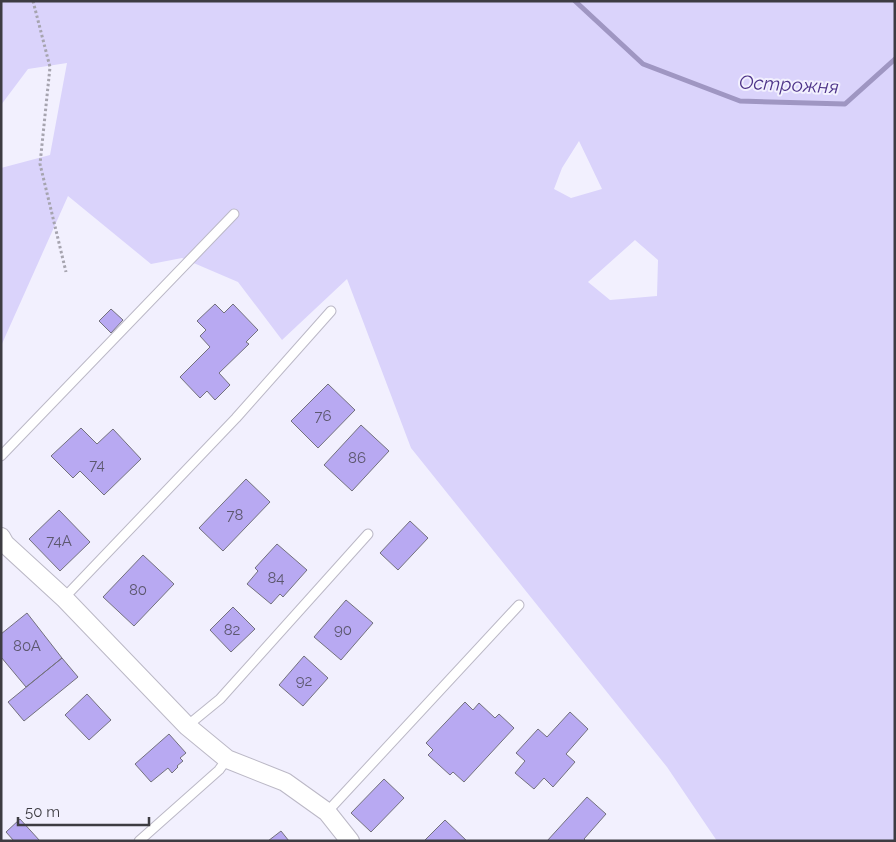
<svg xmlns="http://www.w3.org/2000/svg" width="896" height="842" font-family="Raleway,sans-serif">
<rect width="100%" height="100%" fill="#f2f0fe"/>
<path fill="#dad3fb" fill-rule="evenodd" d="M1 1H895V841H717L667 767 411 448 347 279 282 340 238 282 182 258 151 264 68 196 1 346V168L50 155 67 63 28 69 1 105ZM579 141 602 189 571 198 554 189 562 168ZM635 240 658 260 657 296 610 300 588 282Z"/>
<g fill="none" stroke-linecap="round" stroke-linejoin="round">
<path stroke="#9f96c2" stroke-width="5" d="M575 1 643 64 740 101 845 104 895 59"/>
</g>
<path fill="#b8a9f2" stroke="#73717d" d="M215 304 224 313 233 304 258 330 246 342 249 344 219 373 230 385 215 400 207 391 200 398 180 377 210 347 200 336 206 330 197 321Z
M111 309 123 320 111 333 99 321Z
M328 384 355 410 318 448 291 421Z
M361 425 389 451 352 491 324 465Z
M81 428 97 444 113 429 141 459 104 495 80 471 73 478 51 456Z
M246 479 270 502 223 551 199 528Z
M59 510 90 542 60 571 29 539Z
M410 521 428 538 398 570 380 553Z
M277 544 307 570 283 597 280 594 271 604 247 584 258 571 255 568Z
M143 555 174 584 134 626 103 597Z
M346 600 373 623 341 660 314 637Z
M233 607 255 629 231 652 210 630Z
M27 613 62 658 26 687 1 657V634Z
M304 656 328 678 303 706 279 685Z
M62 658 78 677 24 721 8 702Z
M87 694 111 720 89 740 65 715Z
M465 702 473 710 479 703 495 718 499 714 514 728 464 782 453 772 450 775 428 755 433 750 426 743Z
M570 712 588 729 566 754 575 762 553 787 544 778 534 789 515 773 525 761 516 753 538 729 547 737Z
M169 734 186 753 180 758 183 761 177 766 178 767 172 773 168 768 151 782 135 764Z
M384 779 404 798 371 832 351 813Z
M587 797 606 814 584 839 586 841H547Z
M20 819 40 841H14L6 832Z
M445 820 467 841H424Z
M281 831 289 841H268Z"/>
<g fill="none" stroke-linecap="round" stroke-linejoin="round">
<defs>
<path id="lane" d="M1 456 234 214
M64 598 236 418 331 311
M187 726 220 699 368 534
M327 812 519 605
M139 841 219 770 227 759"/>
<path id="street" d="M1 537 5 544 64 598 187 726 227 759 285 782 327 812 350 841"/>
</defs>
<use href="#lane" stroke="#bbb8c6" stroke-width="11"/>
<use href="#street" stroke="#bbb8c6" stroke-width="20"/>
<path stroke="#a6a4af" stroke-width="3" stroke-dasharray="2.5 2.5" stroke-linecap="butt" d="M33 1 50 67 40 164 66 272"/>
<use href="#lane" stroke="#fff" stroke-width="9"/>
<use href="#street" stroke="#fff" stroke-width="18"/>
</g>
<g text-anchor="middle" stroke-width="4" stroke-linejoin="round" paint-order="stroke">
<g font-size="15" fill="#5c576e">
<text x="323" y="421">76</text>
<text x="357" y="463">86</text>
<text x="97" y="470">74</text>
<text x="235" y="520">78</text>
<text x="59" y="546">74А</text>
<text x="276" y="583">84</text>
<text x="138" y="595">80</text>
<text x="232" y="635">82</text>
<text x="343" y="635">90</text>
<text x="27" y="651">80А</text>
<text x="304" y="686">92</text>
</g>
<g font-size="19" font-style="italic" fill="#4e3489" stroke="#f2f0fe">
<text transform="translate(789 84) rotate(3)" y="7">Острожня</text>
</g>
</g>
<rect width="896" height="842" fill="none" stroke="#3d3c42" stroke-width="5"/>
<path d="M18 817v8h131v-8" fill="none" stroke="#3d3c42" stroke-width="2.5"/>
<text x="25" y="817" font-size="15" fill="#3d3c42" stroke="#f2f0fe" stroke-width="4" paint-order="stroke">50 m</text>
</svg>
